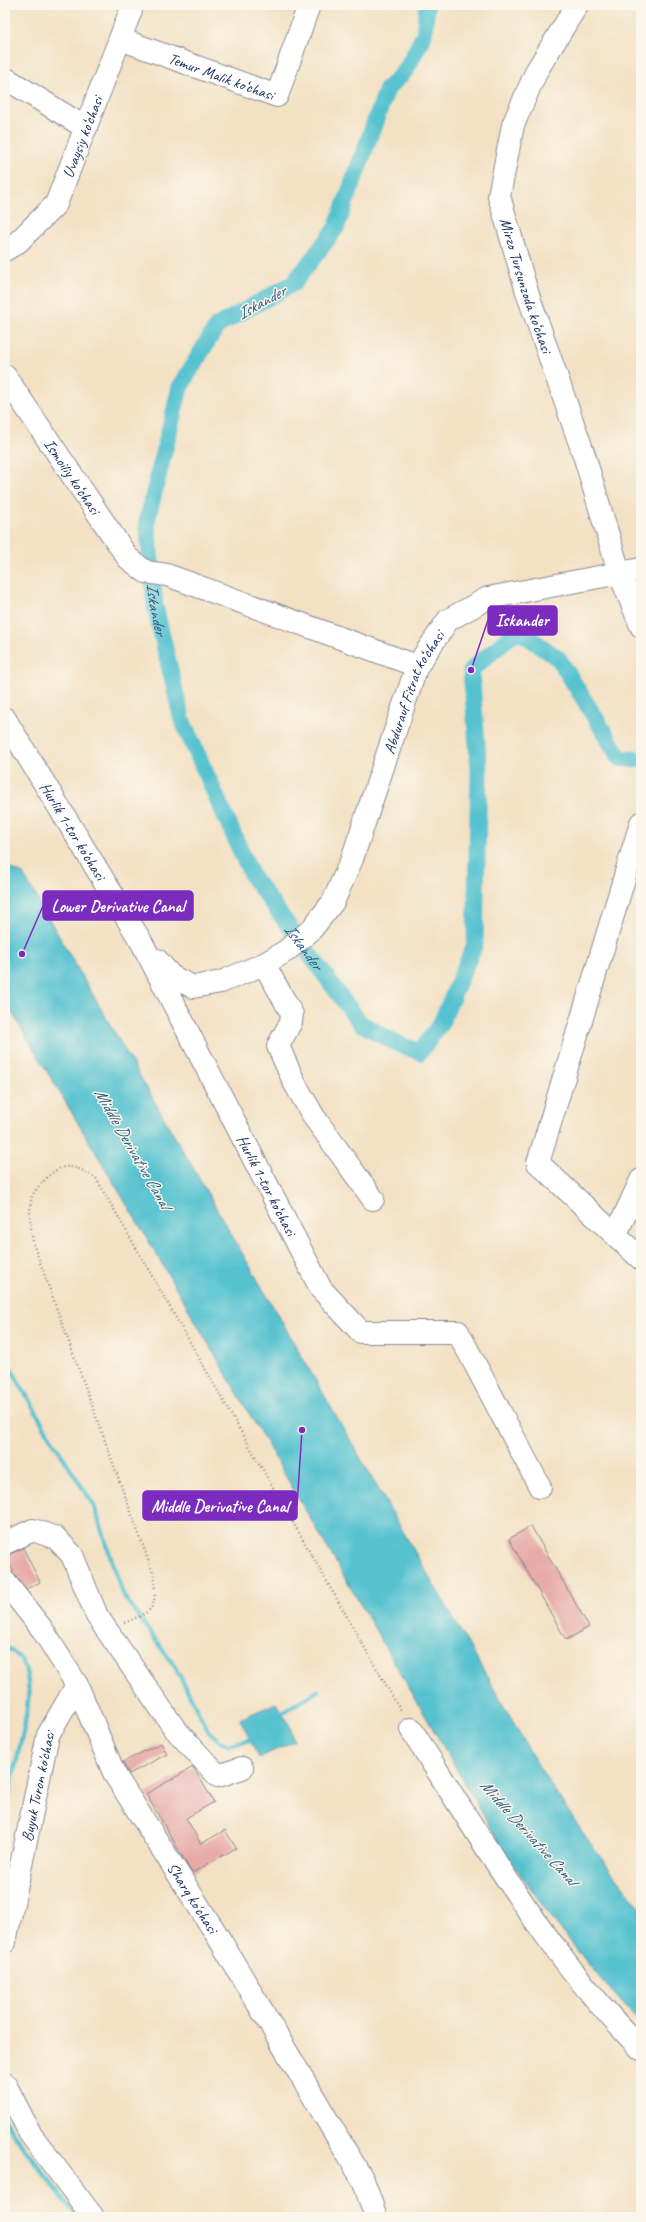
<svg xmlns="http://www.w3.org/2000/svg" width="646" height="2222" font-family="Caveat,sans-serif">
<rect width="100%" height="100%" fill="#fbf7ec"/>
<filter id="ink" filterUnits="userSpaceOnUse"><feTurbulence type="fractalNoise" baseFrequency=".025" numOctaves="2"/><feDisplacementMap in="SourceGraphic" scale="8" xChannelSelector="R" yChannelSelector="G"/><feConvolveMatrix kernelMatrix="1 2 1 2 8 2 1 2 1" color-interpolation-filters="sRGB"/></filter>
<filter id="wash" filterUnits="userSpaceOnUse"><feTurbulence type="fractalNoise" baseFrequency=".012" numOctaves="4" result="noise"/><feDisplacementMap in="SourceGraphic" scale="16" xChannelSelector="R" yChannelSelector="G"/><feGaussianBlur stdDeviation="0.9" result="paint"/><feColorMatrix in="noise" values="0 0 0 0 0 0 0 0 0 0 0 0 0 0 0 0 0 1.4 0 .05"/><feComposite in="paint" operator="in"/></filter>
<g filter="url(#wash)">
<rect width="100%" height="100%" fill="#f3e1c4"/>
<path fill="#56c2d0" stroke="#387897" d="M5 866 23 874 538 1765C570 1815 602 1863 641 1908V2023C590 1971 548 1914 506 1854L148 1240 5 1001Z
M276 1703 290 1726 294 1741 259 1758 240 1719Z"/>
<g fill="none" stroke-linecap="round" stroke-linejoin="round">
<path stroke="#56c2d0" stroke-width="4.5" d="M5 1358 49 1435 94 1506 123 1595 175 1667 209 1732 220 1741 228 1745 250 1740 253 1736
M5 1647C45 1663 23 1729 17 1759 12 1778 9 1797 5 1816
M277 1715 318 1691
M5 2121 15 2136 78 2217"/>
<path stroke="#56c2d0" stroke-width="17" id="s1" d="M427 5 424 35 406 70 387 89 336 228 294 283 217 326 180 387 147 521 155 606 182 720 252 876 360 1023 398 1044 420 1052 441 1023 475 944 479 769 471 670 518 630 559 659 620 758 641 760"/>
</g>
<g id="blocks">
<path fill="#e7aaa8" d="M531 1526 589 1627 566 1640 509 1539Z
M23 1548 40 1582 26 1589 14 1573 5 1557Z
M161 1743 167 1754 129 1774 123 1762Z
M193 1767 214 1802 186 1818 201 1844 225 1830 236 1848 192 1873 146 1794Z"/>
</g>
</g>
<g filter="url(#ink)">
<use href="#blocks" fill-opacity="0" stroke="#878891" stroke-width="1"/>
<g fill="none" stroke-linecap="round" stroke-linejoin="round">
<defs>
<g id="minor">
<path id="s2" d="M577 5 537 70 513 125 499 196 527 292 584 455 619 572 641 626"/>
<path id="s3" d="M120 39 277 96 309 5"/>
<path d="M5 78 86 128"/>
<path id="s4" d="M5 250 18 242 56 204 133 5"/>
<path id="s5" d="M5 376 128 558 146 572 167 575 417 666"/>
<path id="s6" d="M5 719 142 943 321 1289 361 1332H458L540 1487"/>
<path d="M641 823 538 1163 641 1259"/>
<path id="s7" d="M157 960 171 976 193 987 221 982 264 964 286 951 311 930 333 902 352 859 417 666 448 620 488 598 641 569"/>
<path d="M264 964 292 1014 291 1022 278 1046 295 1084 314 1117 373 1199"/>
<path d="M616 1234 641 1180"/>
<path d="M5 1543 33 1530 56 1538 72 1555 97 1616 175 1729 218 1776 242 1768"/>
<path id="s8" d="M5 1582 42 1629 77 1685 115 1775 217 1935 363 2180 376 2217"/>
<path d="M411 1729C481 1839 549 1956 641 2049"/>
<path id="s9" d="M5 1942 48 1735 77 1685"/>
<path d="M5 2084 31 2135 93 2217"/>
</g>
</defs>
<use href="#minor" stroke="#878891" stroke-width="24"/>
<path stroke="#878891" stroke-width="2.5" stroke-dasharray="1 3" stroke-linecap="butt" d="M124 1623C153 1611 157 1610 154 1576L33 1243C31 1227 28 1212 32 1197 34 1191 40 1186 43 1182 61 1160 75 1165 96 1178L402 1713"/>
<use href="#minor" stroke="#fff" stroke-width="22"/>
</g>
</g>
<g text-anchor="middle" stroke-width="3" stroke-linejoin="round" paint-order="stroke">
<g font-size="16" fill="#1b2f5e" stroke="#fbf7ec">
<text dy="6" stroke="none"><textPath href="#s3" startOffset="108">Temur Malik ko‘chasi</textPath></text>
<text dy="6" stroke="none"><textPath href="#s4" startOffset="141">Uvaysiy ko‘chasi</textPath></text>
<text dy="6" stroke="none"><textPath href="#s2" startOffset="302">Mirzo Tursunzoda ko‘chasi</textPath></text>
<text dy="6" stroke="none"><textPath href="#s5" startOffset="121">Ismoiliy ko‘chasi</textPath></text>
<text dy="6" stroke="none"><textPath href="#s7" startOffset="440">Abdurauf Fitrat ko‘chasi</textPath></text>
<text dy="6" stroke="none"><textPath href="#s6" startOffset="131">Hurlik 1-tor ko‘chasi</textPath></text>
<text dy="6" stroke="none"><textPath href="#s6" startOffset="535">Hurlik 1-tor ko‘chasi</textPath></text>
<text dy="6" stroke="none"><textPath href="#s9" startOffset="159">Buyuk Turon ko'chasi</textPath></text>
<text dy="6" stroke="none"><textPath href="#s8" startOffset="369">Sharq ko'chasi</textPath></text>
</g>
<g font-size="17" font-style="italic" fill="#2d5b80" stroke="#fbf7ec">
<text transform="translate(261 302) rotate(-29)" y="6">Iskander</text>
<text dy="6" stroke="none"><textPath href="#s1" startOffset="700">Iskander</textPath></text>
<text dy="6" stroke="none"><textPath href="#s1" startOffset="1072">Iskander</textPath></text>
<text transform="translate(133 1148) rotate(60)" y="6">Middle Derivative Canal</text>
<text transform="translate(529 1832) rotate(48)" y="6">Middle Derivative Canal</text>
</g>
</g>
<path fill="none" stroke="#7b2cbf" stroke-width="1.5" d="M471 670L488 620M22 954L43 906M302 1430L297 1506"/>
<g fill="#7b2cbf" stroke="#fbf7ec" stroke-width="1.5">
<circle cx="471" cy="670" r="4"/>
<circle cx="22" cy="954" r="4"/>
<circle cx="302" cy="1430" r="4"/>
</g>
<g fill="#7b2cbf" stroke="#7b2cbf" stroke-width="1.5">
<rect x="488" y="606" width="69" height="29" rx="4"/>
<rect x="43" y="891" width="150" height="29" rx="4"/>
<rect x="143" y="1491" width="154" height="29" rx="4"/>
</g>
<g font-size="17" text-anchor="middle" font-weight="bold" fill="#fff">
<text x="522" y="626">Iskander</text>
<text x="118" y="912">Lower Derivative Canal</text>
<text x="220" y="1512">Middle Derivative Canal</text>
</g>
<rect width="646" height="2222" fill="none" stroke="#fbf7ec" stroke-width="20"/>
</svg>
